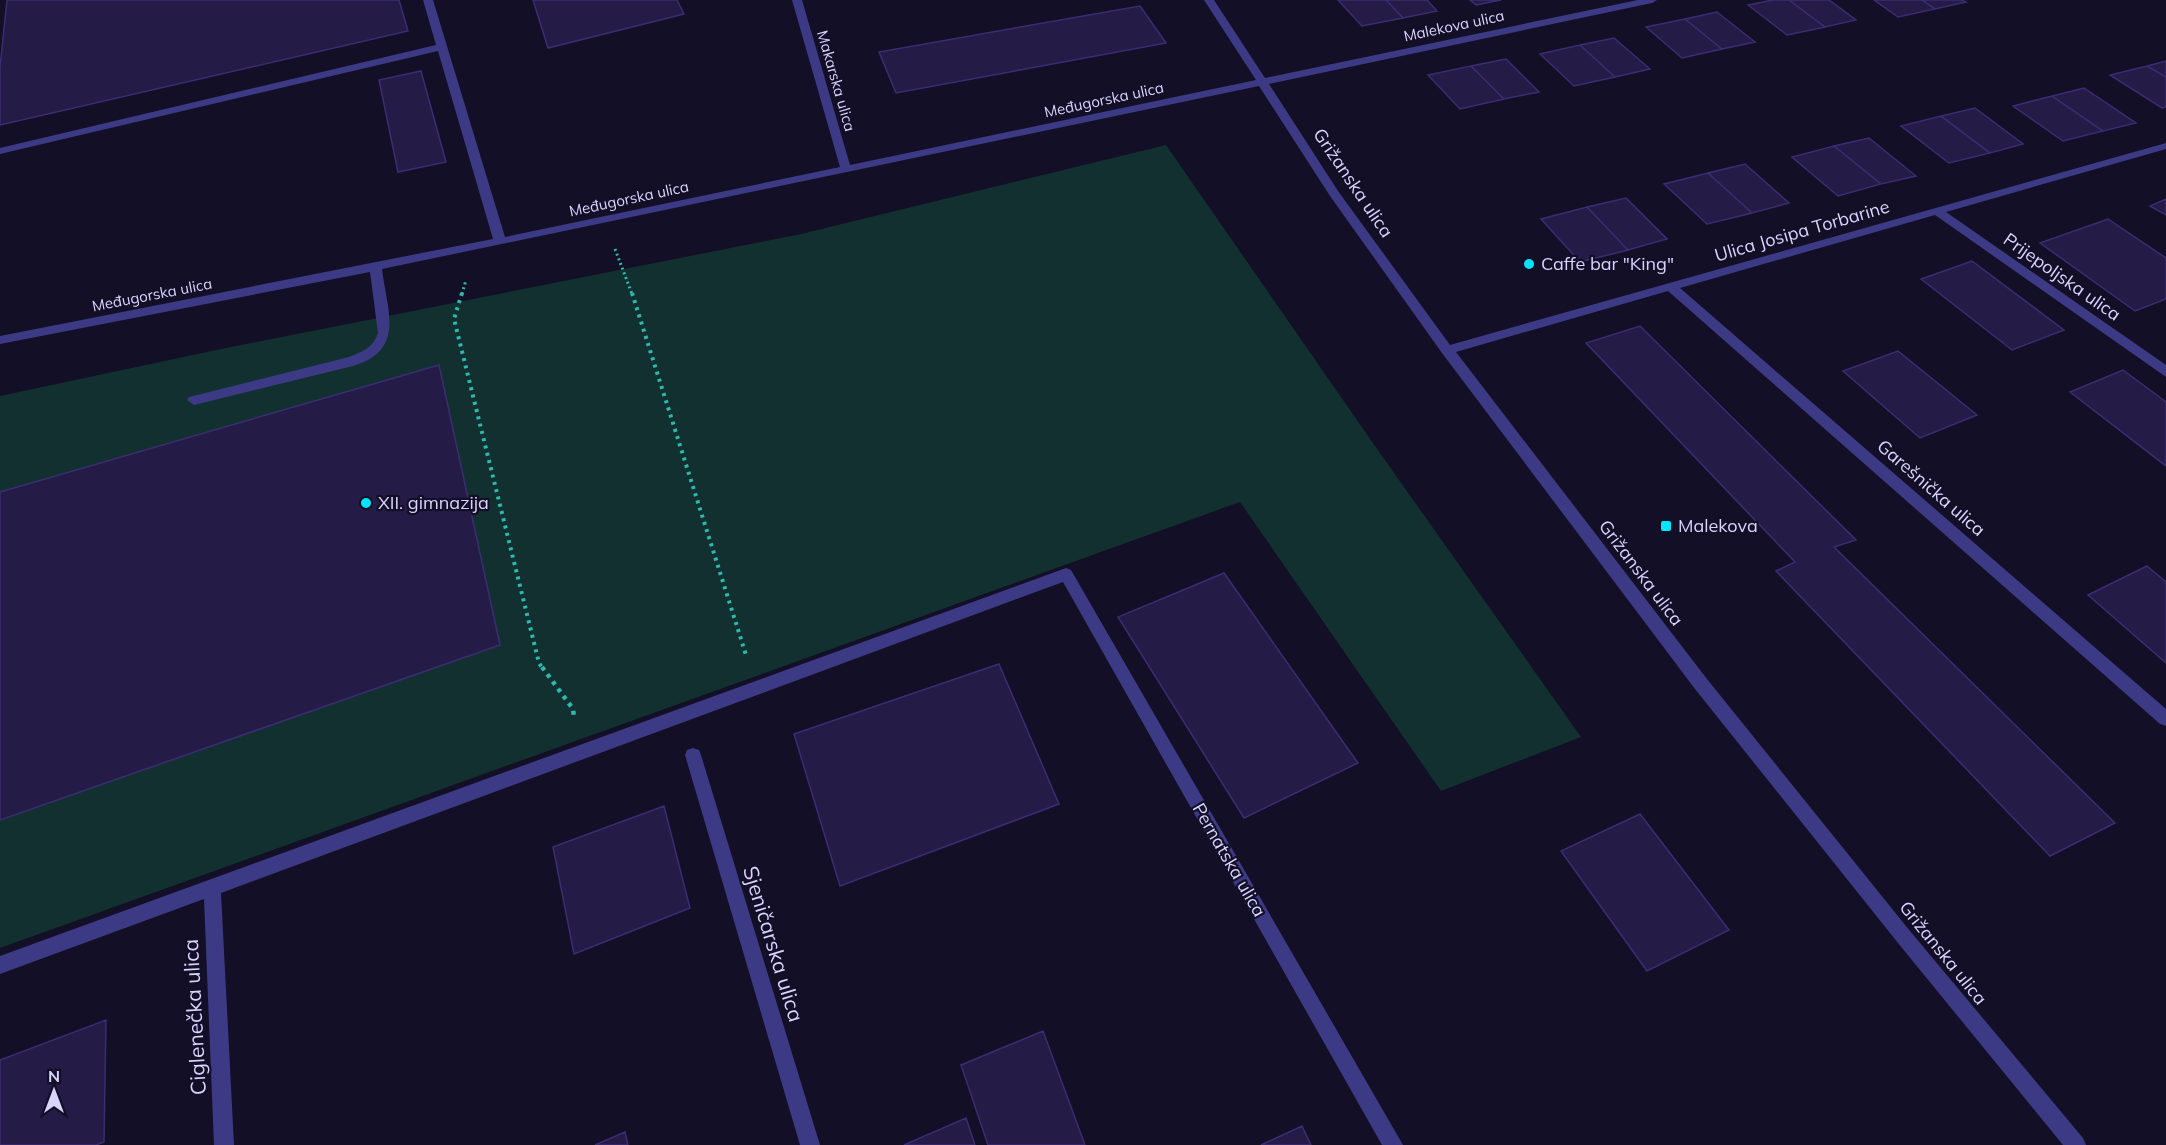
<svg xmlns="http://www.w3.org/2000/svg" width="2166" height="1145" font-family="Mulish,sans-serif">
<rect width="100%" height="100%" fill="#130f26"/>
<path fill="#12302f" d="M1166 145 1375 446 1581 737 1441 791 1240 502 0 948V396L221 349 801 234Z"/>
<path fill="#241b47" stroke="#3b2d73" stroke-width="1.5" d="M7 0H399L408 31 0 125V67Z
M533 0H677L684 14 548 48Z
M1338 0H1386L1403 18 1362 26Z
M1386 0H1427L1437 11 1403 18Z
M1470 0H1501L1476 5Z
M1773 0H1789L1825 27 1787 35 1748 5Z
M1789 0H1829L1856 20 1825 27Z
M1874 0H1922L1935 9 1898 17Z
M1922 0H1962L1966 2 1935 9Z
M1140 6 1166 43 896 93 879 52Z
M1717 12 1755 42 1722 49 1685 19Z
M1685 19 1722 49 1682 58 1646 27Z
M1614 38 1650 69 1615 77 1580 45Z
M1580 45 1615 77 1574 86 1540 54Z
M1506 59 1539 92 1504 99 1471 66Z
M2166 61V77L2147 66Z
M1471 66 1504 99 1460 109 1428 75Z
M2147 66 2166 77V107L2162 108 2110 75Z
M421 71 446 162 398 172 379 80Z
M2084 88 2136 123 2103 131 2052 96Z
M2052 96 2103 131 2063 141 2013 106Z
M1975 108 2023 144 1990 153 1941 116Z
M1941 116 1990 153 1949 163 1901 126Z
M1869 138 1916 176 1881 184 1834 146Z
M1834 146 1881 184 1838 196 1792 157Z
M1745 164 1789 203 1752 213 1708 173Z
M1708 173 1752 213 1707 224 1664 184Z
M1626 198 1667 239 1628 250 1587 207Z
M2166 199V215L2150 206Z
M1587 207 1628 250 1580 262 1541 219Z
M2108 219 2166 258V299L2135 311 2040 243Z
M1972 261 2064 330 2012 350 1921 279Z
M1640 326 1856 540 1834 547 2115 823 2050 856 1776 571 1795 562 1586 343Z
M1898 351 1977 415 1920 438 1843 371Z
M439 365 500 645 0 820V492Z
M2123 370 2166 402V466L2070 392Z
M2147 566 2166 582V663L2088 595Z
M1224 573 1358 763 1244 818 1118 617Z
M999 664 1059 804 840 886 794 734Z
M664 806 690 908 574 954 553 847Z
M1640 814 1729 930 1647 971 1561 851Z
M106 1020 104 1142 96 1145H0V1060Z
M1043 1031 1085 1145H988L961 1065Z
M966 1118 975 1145H904Z
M1302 1126 1311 1145H1261Z
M625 1132 628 1145H595Z"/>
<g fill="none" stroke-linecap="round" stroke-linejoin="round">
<path stroke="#2fb8b0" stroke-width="3" stroke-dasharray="2 3" stroke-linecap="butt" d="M615 249 632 294
M462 294 466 280"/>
<path stroke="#2fb8b0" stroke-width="4" stroke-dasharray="3 4.5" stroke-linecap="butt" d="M462 293 454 319 539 663 543 669
M632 293 746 655"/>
<path stroke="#2fb8b0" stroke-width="4.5" stroke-dasharray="4 5" stroke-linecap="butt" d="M542 667 573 709 574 717"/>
<path fill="#3d3a85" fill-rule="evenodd" d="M423 0H433L505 237 840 167 792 0H802L850 165 1256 80 1204 0H1214L1265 78 1638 0H1657L1652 3 1269 84 1338 191 1450 345 2166 143V149L1946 212 2166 365V377L1935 215 1680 288 2166 709V726L2160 724 1668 291 1456 352 1707 679 1910 931 2083 1138 2086 1145H2063L1898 943 1695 689 1442 353 1330 196 1259 86 382 269C387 311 406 350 353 366L194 405 187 400 189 397 349 357C362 352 374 347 378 333L370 272 0 344V336L493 239 438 51 0 154V148L436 45Z
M1066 568 1071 570 1403 1145H1382L1063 582 221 893 234 1145H214L204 899 0 974V956Z
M693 748 699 750 701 755 820 1145H800L685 755 687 750Z"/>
</g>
<g fill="#00e5ff" stroke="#130f26" stroke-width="2">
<circle cx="1529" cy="264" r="6"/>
<circle cx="366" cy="503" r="6"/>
<rect x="1660" y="520" width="12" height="12" rx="3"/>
</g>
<g text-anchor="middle" stroke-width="4.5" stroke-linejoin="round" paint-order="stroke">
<g font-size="15" fill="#d9d4ff" stroke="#130f26">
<text transform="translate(1454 26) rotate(-12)" y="5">Malekova ulica</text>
<text transform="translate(836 81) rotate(74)" y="5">Makarska ulica</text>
<text transform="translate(1104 100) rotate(-12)" y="5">Međugorska ulica</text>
<text transform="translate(629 199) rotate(-12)" y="5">Međugorska ulica</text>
<text transform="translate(152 295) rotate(-11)" y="5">Međugorska ulica</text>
</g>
<g font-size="18" fill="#d9d4ff" stroke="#130f26">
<text transform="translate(1353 183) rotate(56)" y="6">Grižanska ulica</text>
<text transform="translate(1802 231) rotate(-16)" y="6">Ulica Josipa Torbarine</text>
<text transform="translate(2062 277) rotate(35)" y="6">Prijepoljska ulica</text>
<text transform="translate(1931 488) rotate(41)" y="6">Garešnička ulica</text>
<text transform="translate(1641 573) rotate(53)" y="6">Grižanska ulica</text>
<text transform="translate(1229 860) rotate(60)" y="6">Pernatska ulica</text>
<text transform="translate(1943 953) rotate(51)" y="6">Grižanska ulica</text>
</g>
<g font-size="18" fill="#d9d4ff" stroke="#130f26" text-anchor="start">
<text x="1541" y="270">Caffe bar "King"</text>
<text x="378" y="509">XII. gimnazija</text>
<text x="1678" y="532">Malekova</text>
</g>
<g font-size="21" fill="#d9d4ff" stroke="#130f26">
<text transform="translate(773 944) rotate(73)" y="7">Sjeničarska ulica</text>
<text transform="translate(195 1017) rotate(-93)" y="7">Ciglenečka ulica</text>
</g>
</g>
<g transform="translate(54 1091)" stroke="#130f26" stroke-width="4.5" paint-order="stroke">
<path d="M0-4.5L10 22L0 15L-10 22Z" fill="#d9d4ff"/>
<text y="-9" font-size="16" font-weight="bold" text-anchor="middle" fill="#d9d4ff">N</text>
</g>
</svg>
